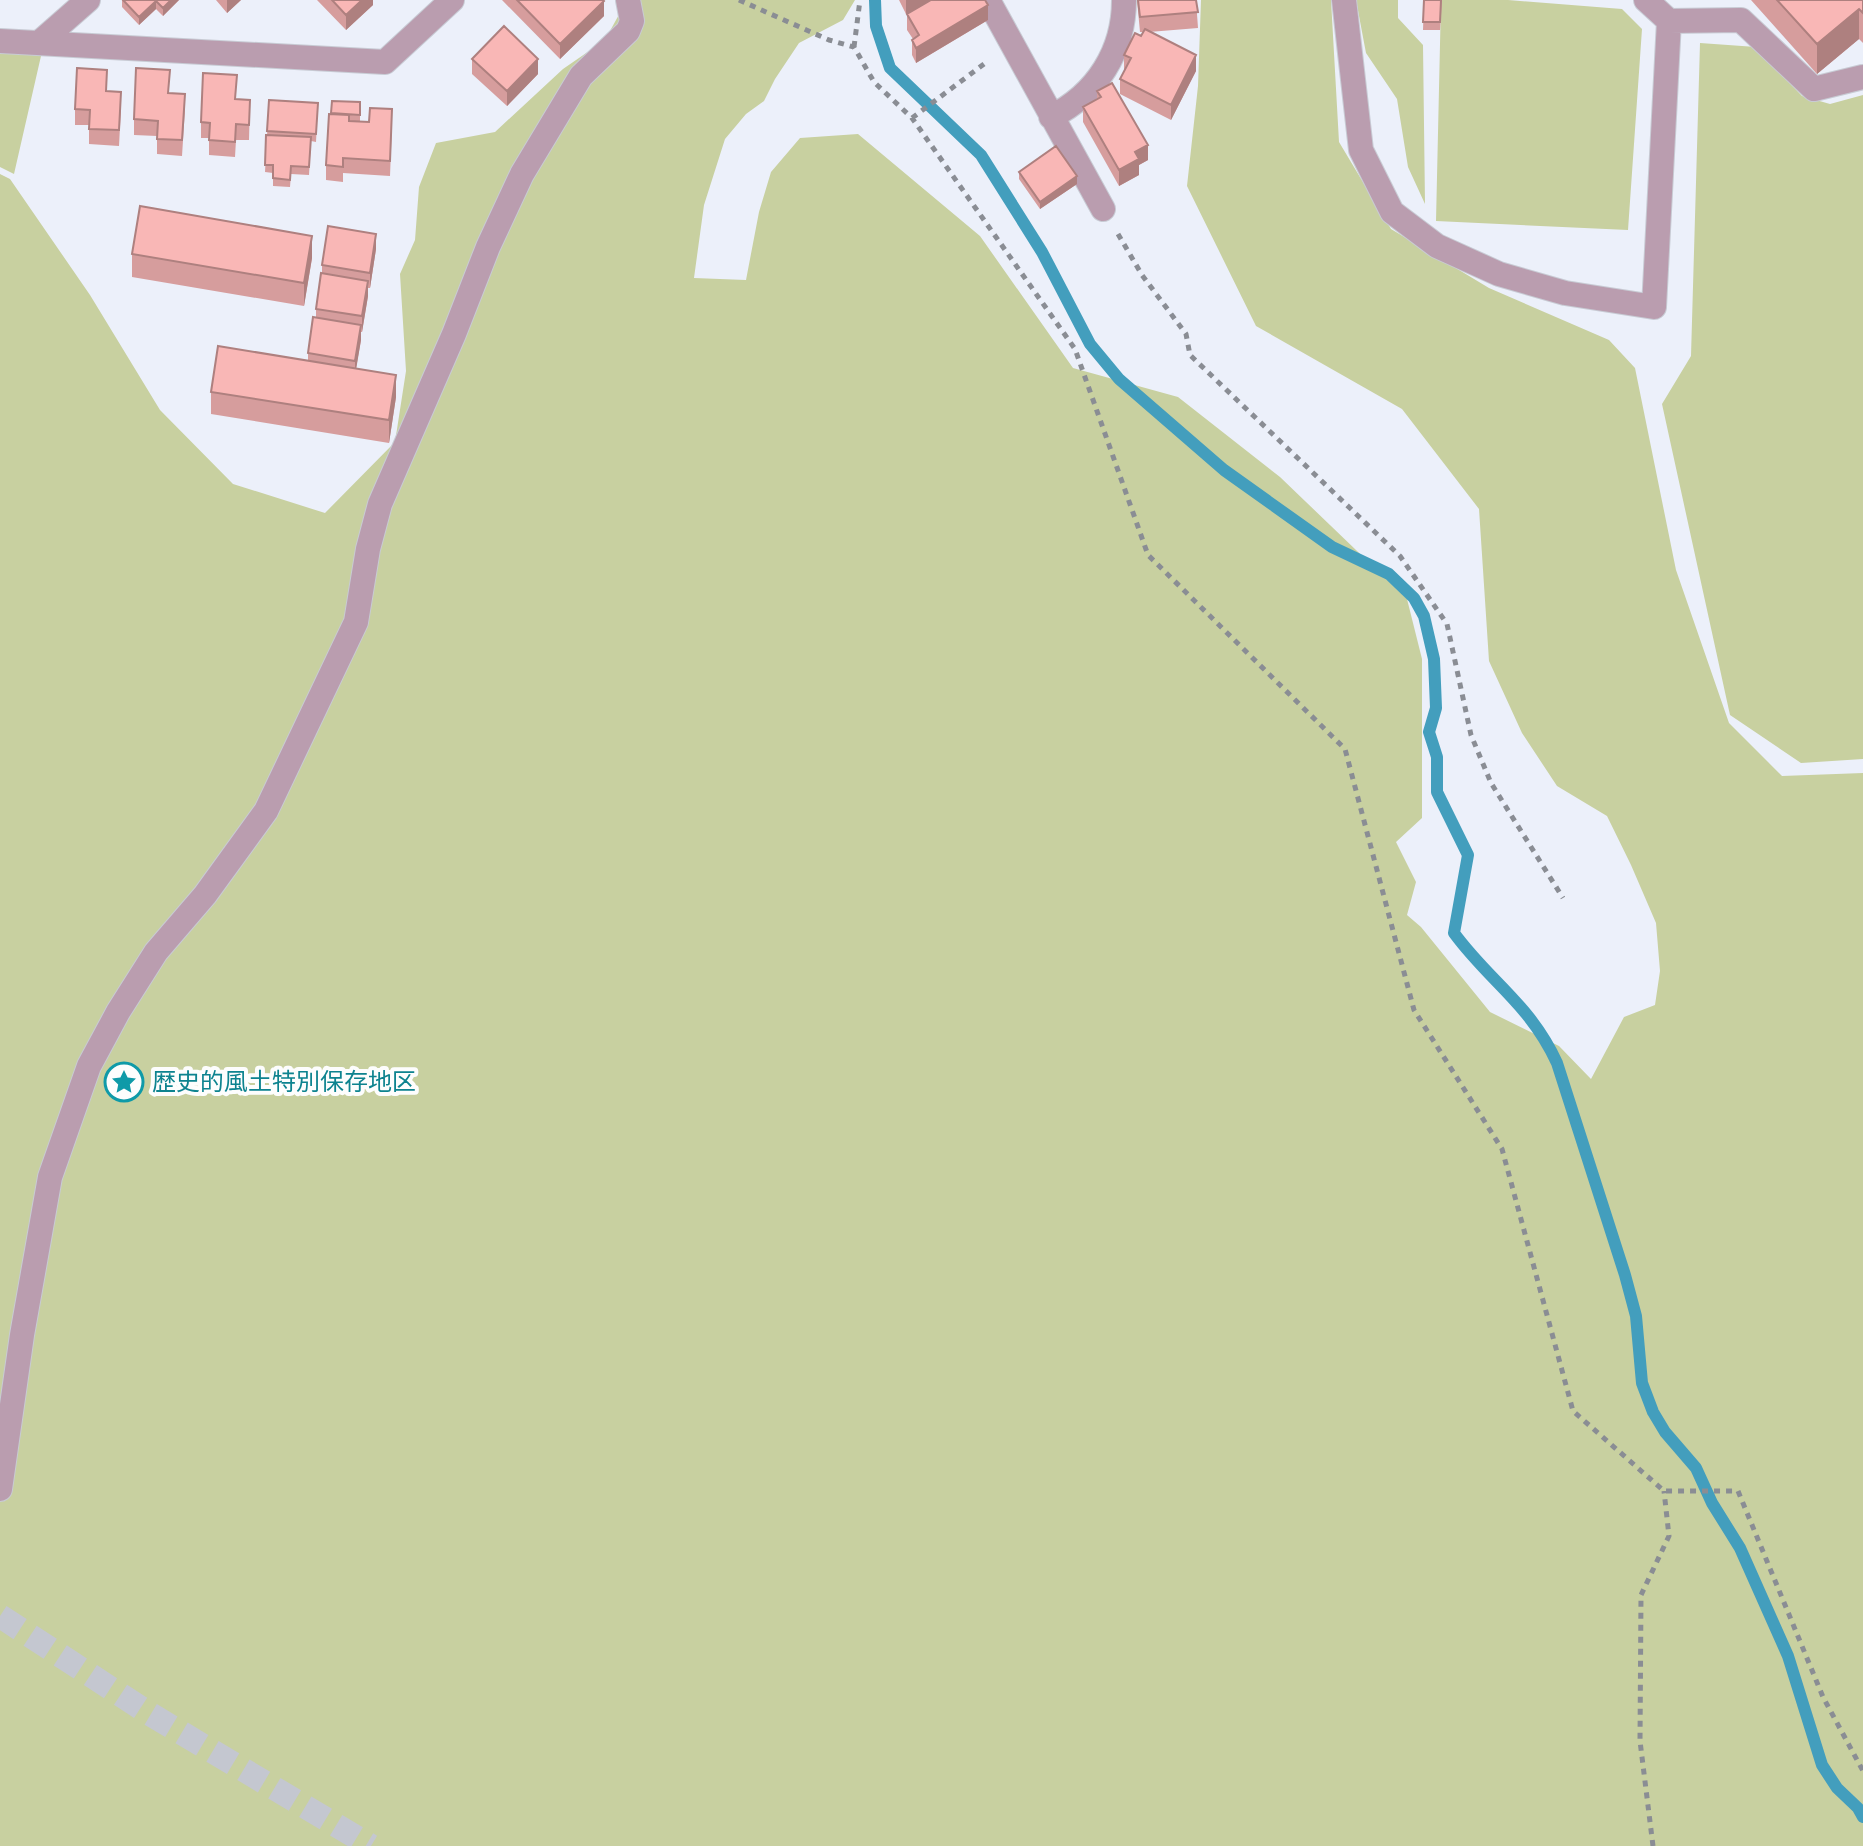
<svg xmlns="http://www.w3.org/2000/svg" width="1863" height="1846" font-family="'PT Sans Narrow','Noto Sans JP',sans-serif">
<rect width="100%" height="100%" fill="#ecf0fa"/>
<path fill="#c8d0a0" d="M627 0H855L843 20 799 43 775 79 764 101 746 114 725 139 704 205 694 278 746 280 759 212 771 172 800 138 858 134 980 236 1073 368 1178 397 1280 477 1407 599 1422 659V818L1396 842 1416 882 1407 915 1421 927 1490 1012 1559 1046 1591 1079 1624 1017 1655 1005 1660 971 1656 923 1631 865 1607 816 1557 786 1522 733 1489 661 1479 509 1402 409 1256 326 1187 186 1198 86 1201 0H1331L1339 142 1391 229 1489 288 1609 340 1635 368 1676 570 1729 723 1782 776 1863 773V1846H0V174L10 179 90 295 160 410 233 484 325 513 395 442 406 371 400 274 415 240 419 187 436 143 495 132 563 69 605 40Z
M1356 0H1398V18L1423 45 1425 204 1408 167 1397 99 1366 53Z
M1441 0H1508L1622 9 1642 29 1628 230 1436 221Z
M1700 43 1756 47 1802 96 1830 104 1863 95V759L1801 763 1730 715 1662 404 1691 356Z
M0 51 41 56 14 174 0 167Z"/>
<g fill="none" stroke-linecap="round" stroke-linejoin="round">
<path stroke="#439ebd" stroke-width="12" d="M875 0 876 26 890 68 981 155 1042 252 1090 344 1119 379 1224 470 1332 547 1389 574 1414 598 1424 616 1434 659 1436 708 1429 732 1437 757V792L1468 855 1454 933C1490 982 1530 1004 1557 1063L1625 1275 1636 1316 1642 1383 1653 1412 1665 1432 1696 1468 1712 1503 1740 1548 1788 1656 1822 1765 1837 1788 1858 1808 1863 1817"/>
<path stroke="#c4c7d0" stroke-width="24" stroke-dasharray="24 12" stroke-linecap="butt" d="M0 1616 150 1714 371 1846"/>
<defs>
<path id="minor" d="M988 0 1103 209
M1344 0 1361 150 1392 212 1437 246 1499 274 1565 293 1654 307 1669 21
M1646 0 1669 21 1741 20 1814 89 1863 77
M0 41 385 62 452 0
M39 43 88 0
M1051 117C1097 94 1124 51 1124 0
M0 1489 22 1335 50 1177 89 1066 118 1012 156 952 205 895 266 811 356 622 368 549 380 504 454 334 488 247 522 174 581 76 628 31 632 21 628 0"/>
</defs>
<use href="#minor" stroke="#c8cbd4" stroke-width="26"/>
<path stroke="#8a8d94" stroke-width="5" stroke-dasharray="6 6" stroke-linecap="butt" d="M739 0 829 40 854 47 874 82 912 118 1075 349 1148 555 1345 749 1414 1010 1502 1149 1573 1411 1664 1491H1738L1823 1697 1863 1771
M854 47 860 0
M912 118 988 61
M1118 234 1142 275 1186 334 1190 355 1400 556 1447 624 1471 735 1491 783 1563 898
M1653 1846 1640 1741 1641 1595 1669 1536 1664 1491"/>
<use href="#minor" stroke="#ba9daf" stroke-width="24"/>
</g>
<path fill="#d69d9d" d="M122 0H179L163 16 156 9 139 25 122 7Z
M216 0H241L227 13Z
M317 0H373V5L346 30Z
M502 0H603L604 16 560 59Z
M899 0H985L988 20 916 63 912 55V40L913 39 907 30V14L913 11 906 14Z
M1137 0H1196L1198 28 1149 32 1196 71 1171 120 1120 94V79L1124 71V55L1141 36 1144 32H1140Z
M1424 0H1442L1440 30H1423Z
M1751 0H1863V43L1859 39 1817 74Z
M472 59 538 74 507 106 472 74Z
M107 91 121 108 119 146 89 144V125H75V109Z
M1097 91 1148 160 1139 165V175L1119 186 1083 122V107L1097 99Z
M169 93 185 109 182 156 157 154V136L134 135V119Z
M236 99 250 100 249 140H236L235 157 209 155V138H201V122Z
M269 100 318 103 316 142 311 141 309 175 291 174 290 187 273 186V173L265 172Z
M360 102V122L392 124 390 176 343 173V182L326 180V165L331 114Z
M1019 172 1077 184 1040 209 1019 179Z
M376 249 370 288H368V296L362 332H361V340L356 368 396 397 389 443 211 414V392L308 360V353L316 318V309L322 273V265Z
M132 254 312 258 304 306 132 277Z"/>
<path fill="#ae807f" d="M171 0H179L163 16V8Z
M227 0H241L227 13Z
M362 0H373V5L346 30V15Z
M906 0H936L906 14Z
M156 1V9L139 25V17Z
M604 1V16L560 59V44Z
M988 5V20L916 63V48Z
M1859 9V39L1817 74V44Z
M1196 55V71L1171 120V105Z
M538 59V74L507 106V91Z
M1148 145V160L1139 165V175L1119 186V170L1135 152Z
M1077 176V184L1040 209V202Z
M376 234V249L370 288V273Z
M312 236V258L304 306V283Z
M368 281V296L362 332V316Z
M361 325V340L355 376V361Z
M396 375V397L389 443V420Z"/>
<path fill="#f9b7b6" stroke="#ae807f" stroke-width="2" d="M123 0H171L163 8 156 1 139 17Z
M332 0H362L346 15Z
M517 0H603L604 1 560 44Z
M931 0H985L988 5 916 48 912 40 919 35 907 14Z
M1138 0H1196L1198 12 1140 17Z
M1424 0H1441L1440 22H1423Z
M1777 0H1863V13L1859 9 1817 44Z
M504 26 538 59 507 91 472 59Z
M1145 29 1196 55 1171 105 1120 79 1131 58 1124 55 1135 33 1141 36Z
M77 68 107 70 106 91 121 92 119 130 89 129 90 110 75 109Z
M136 68 170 70 168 93 185 94 182 140 157 139 158 121 134 119Z
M203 73 237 75 235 99 250 100 249 125 236 124 235 142 209 140 210 123 201 122Z
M1112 83 1148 145 1135 152 1139 159 1119 170 1083 107 1101 97 1097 91Z
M269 100 318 103 316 134 267 131Z
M332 101 360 102V115L331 113Z
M370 108 392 109 390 161 343 158V167L326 165 329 114 349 115V121L369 122Z
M266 135 311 137 309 167 291 166 290 180 273 178V165H265Z
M1056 146 1077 176 1040 202 1019 172Z
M140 206 312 236 304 283 132 254Z
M328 226 376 234 370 273 322 265Z
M321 273 368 281 362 316 316 309Z
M313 317 361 325 355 361 308 353Z
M218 346 396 375 389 420 211 392Z"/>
<defs>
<symbol id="sight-ring" viewBox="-11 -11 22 22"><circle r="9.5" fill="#fdfdfd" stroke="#0f9aa8" stroke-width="1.5"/><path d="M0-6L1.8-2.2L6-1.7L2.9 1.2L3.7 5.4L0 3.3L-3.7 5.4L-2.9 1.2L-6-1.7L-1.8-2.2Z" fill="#0f9aa8"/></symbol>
</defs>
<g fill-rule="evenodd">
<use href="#sight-ring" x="102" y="1060" width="44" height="44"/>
</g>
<g text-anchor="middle" stroke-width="8" stroke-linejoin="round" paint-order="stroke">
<g font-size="24" fill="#0d838f" stroke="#fdfdfd" text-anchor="start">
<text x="152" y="1090">歴史的風土特別保存地区</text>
</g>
</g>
</svg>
